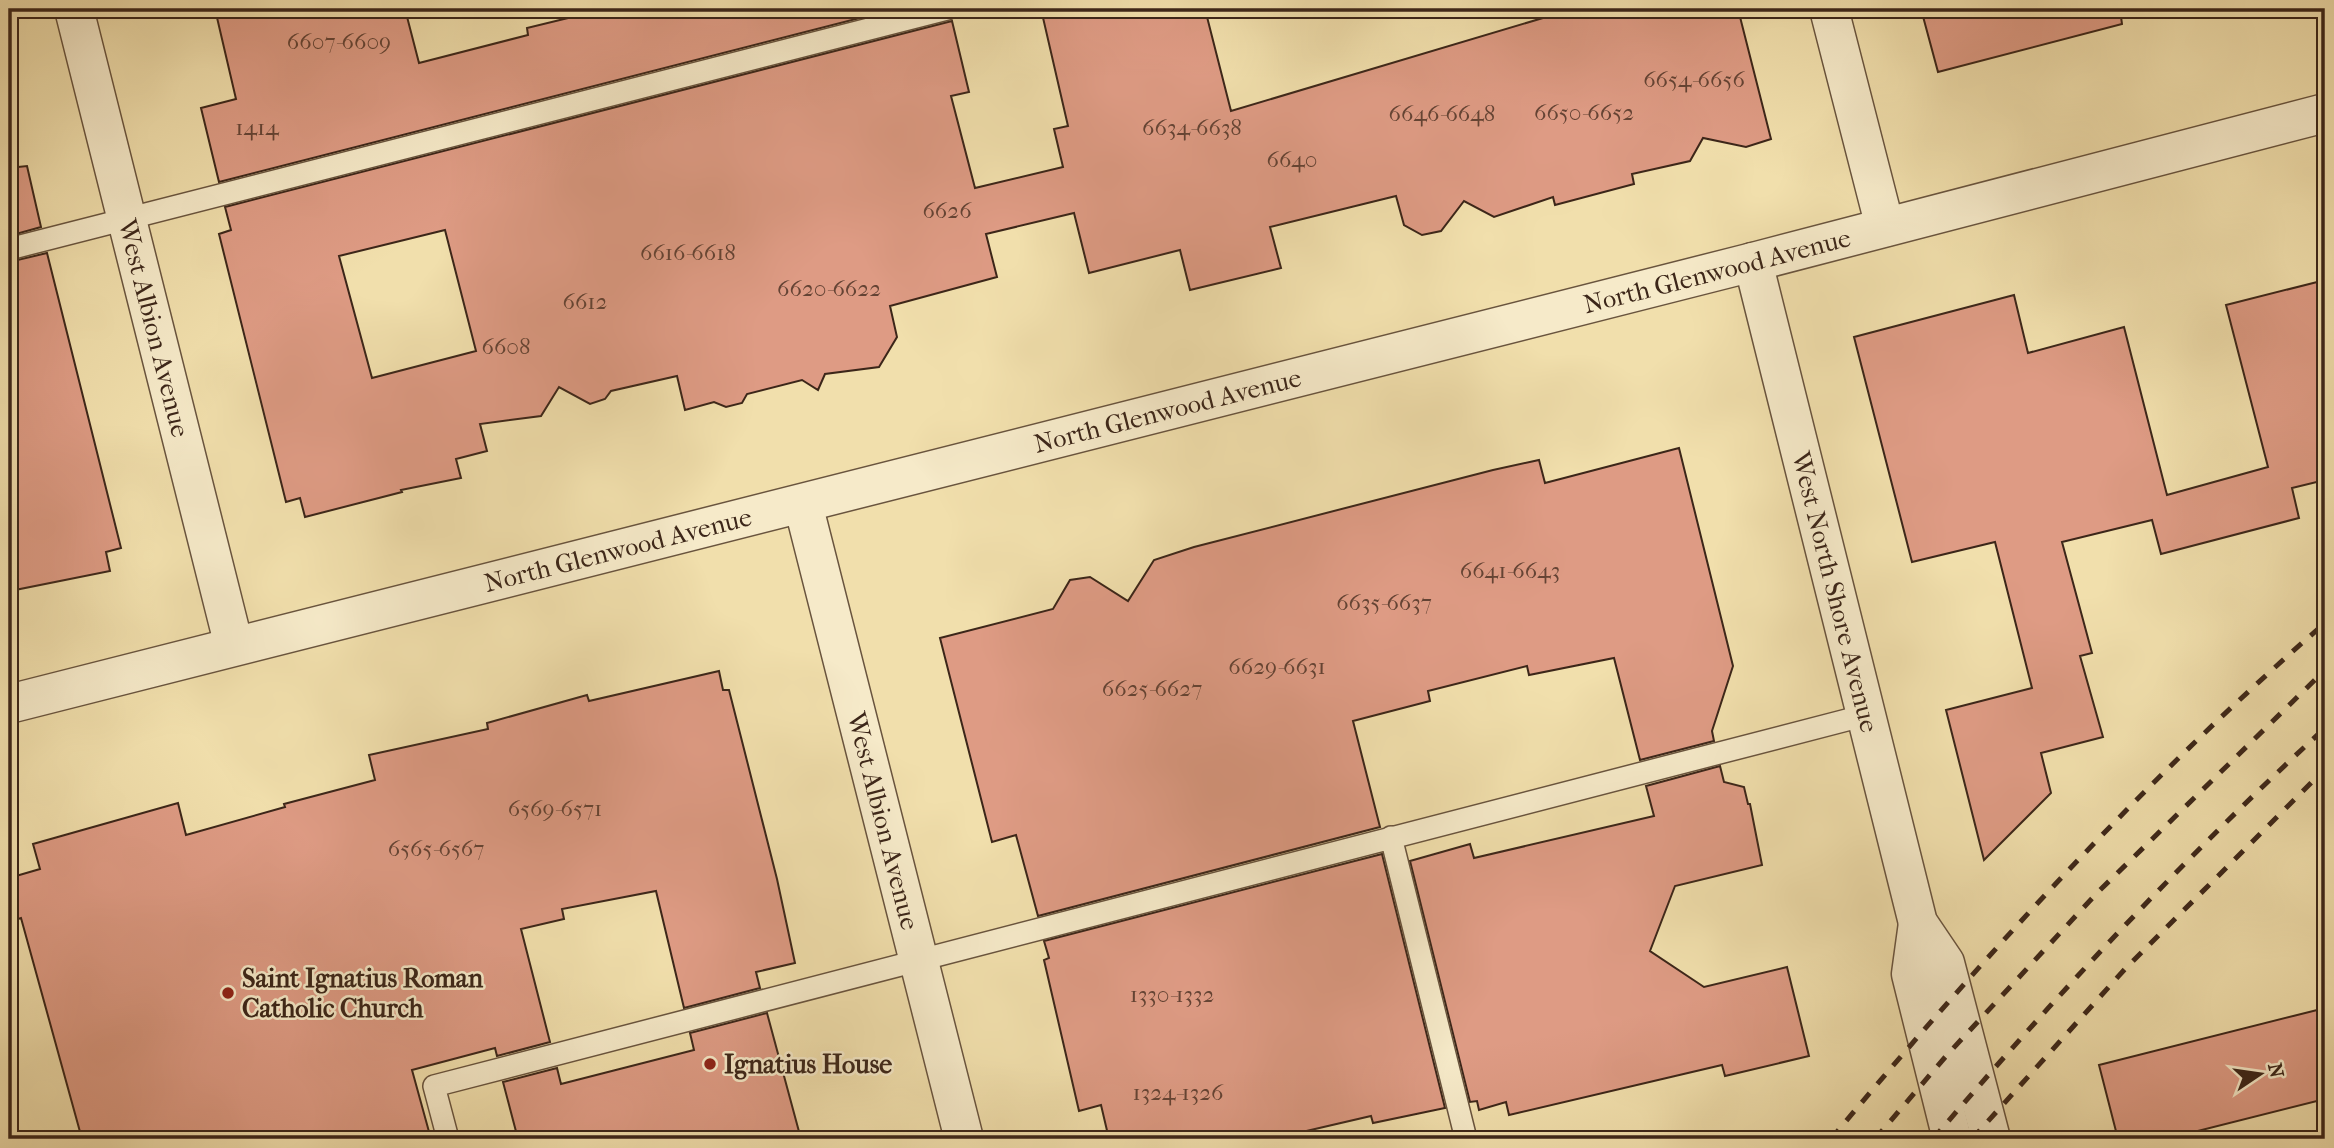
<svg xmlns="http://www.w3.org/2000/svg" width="2334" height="1148" font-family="'IM FELL French Canon',serif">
<rect width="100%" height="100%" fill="#f1dfac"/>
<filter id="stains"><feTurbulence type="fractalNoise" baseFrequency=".00286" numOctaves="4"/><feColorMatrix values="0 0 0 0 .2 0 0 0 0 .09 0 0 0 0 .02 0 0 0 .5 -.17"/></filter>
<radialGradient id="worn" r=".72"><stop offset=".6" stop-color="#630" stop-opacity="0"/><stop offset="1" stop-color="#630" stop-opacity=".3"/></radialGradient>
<path fill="#de9b84" stroke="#3c2619" stroke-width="2" fill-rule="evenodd" d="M215 9H405L419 63 528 35 527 28 605 9H895L219 182 201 108 236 99Z
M1041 9H1205L1231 111 1573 9H1738L1771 139 1746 147 1703 138 1690 161 1632 174 1634 184 1555 205 1553 197 1494 217 1464 201 1441 231 1422 235 1404 225 1396 196 1270 227 1281 268 1190 290 1180 250 1089 273 1074 213 986 234 997 277 890 306 897 337 879 367 825 374 818 390 802 380 747 394 742 403 726 407 714 402 685 410 677 376 611 391 605 399 590 404 559 387 541 416 480 424 487 451 456 459 461 478 401 490 402 492 305 517 300 498 286 502 219 234 231 230 225 207 952 21 969 92 951 96 975 188 1063 167 1054 129 1068 126ZM445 230 476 351 372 378 339 256Z
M1921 9H2120L2122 24 1938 72Z
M27 166 41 227 9 236V168Z
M47 253 121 548 106 552 110 571 15 590 9 562V262Z
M2325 280V480L2292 488 2299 518 2161 554 2152 520 2062 542 2092 653 2080 656 2103 737 2041 753 2051 793 1984 860 1946 710 2032 688 1995 542 1912 562 1854 337 2014 295 2028 353 2124 327 2167 495 2268 467 2226 305Z
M1679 448 1733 666 1712 731 1714 741 1640 760 1614 658 1529 675 1527 666 1428 691 1430 701 1353 721 1380 827 1038 916 1016 835 992 842 940 638 1053 609 1070 580 1090 577 1128 601 1154 560 1194 547 1493 470 1539 460 1545 483Z
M719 671 723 690H729L777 879 795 963 756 972 760 988 684 1008 656 891 562 909 564 919 521 929 550 1042 497 1056 495 1048 412 1070 431 1139H82L21 918 9 922V878L40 869 33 844 178 803 186 835 285 807 284 804 375 780 369 755 488 729 487 723 587 695 589 701Z
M1720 766 1724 782 1744 787 1748 804H1750L1762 865 1675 886 1650 951 1704 987 1787 967 1809 1056 1725 1076 1722 1065 1509 1115 1506 1102 1479 1110 1477 1101 1470 1102 1410 861 1470 844 1474 858 1654 816 1646 786Z
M1382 854 1445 1108 1373 1123 1371 1116 1272 1139H1109L1101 1105 1079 1111 1044 960 1049 958 1044 941Z
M2325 1008V1099L2166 1139H2118L2099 1065Z
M767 1013 801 1139H518L503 1082 557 1068 561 1084 694 1050 690 1033Z"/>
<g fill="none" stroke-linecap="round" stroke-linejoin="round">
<defs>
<path id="lane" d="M9 249 947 9
M1391 837 1466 1139
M448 1139 434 1086 1866 715"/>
<g id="street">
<path id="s1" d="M74 9 234 646"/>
<path d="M1829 9 1885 227"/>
<path id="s2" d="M1753 262 1918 923 1945 963 1991 1139"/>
<path id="s3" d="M803 504 964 1139"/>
<path id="s4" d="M9 704 1753 262 2325 113"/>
<path d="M1918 923 1911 974 1952 1139"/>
</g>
</defs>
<use href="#lane" stroke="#69543e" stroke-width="24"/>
<use href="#street" stroke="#69543e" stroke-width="41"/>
<use href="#lane" stroke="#f6eac9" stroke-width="21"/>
<use href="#street" stroke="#f6eac9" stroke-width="38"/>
<path stroke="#3c2619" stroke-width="5" stroke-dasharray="12 12" stroke-linecap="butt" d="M1831 1139C1983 957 2145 779 2325 623
M1875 1139 1947 1055 2097 893 2325 670
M1933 1139C2056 995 2186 856 2325 728
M1972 1139 2125 969 2325 769"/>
</g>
<g fill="#8f2418" stroke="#f6eac9" stroke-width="2.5">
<circle cx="228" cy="993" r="7"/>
<circle cx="710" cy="1064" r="7"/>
</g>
<g text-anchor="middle" stroke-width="5" stroke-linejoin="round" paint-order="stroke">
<g font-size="23" fill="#644334">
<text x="339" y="49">6607-6609</text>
<text x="1694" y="87">6654-6656</text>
<text x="1584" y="120">6650-6652</text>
<text x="1442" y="121">6646-6648</text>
<text x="257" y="135">1414</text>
<text x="1192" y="135">6634-6638</text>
<text x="1292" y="167">6640</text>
<text x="947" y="218">6626</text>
<text x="688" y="260">6616-6618</text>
<text x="829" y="296">6620-6622</text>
<text x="585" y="309">6612</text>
<text x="506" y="354">6608</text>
<text x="1510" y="578">6641-6643</text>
<text x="1384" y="610">6635-6637</text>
<text x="1277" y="674">6629-6631</text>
<text x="1152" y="696">6625-6627</text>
<text x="555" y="816">6569-6571</text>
<text x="436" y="856">6565-6567</text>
<text x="1172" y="1002">1330-1332</text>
<text x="1178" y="1100">1324-1326</text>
</g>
<g font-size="26" fill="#3c2619" stroke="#f6eac9">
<text dy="9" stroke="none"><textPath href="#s4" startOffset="1762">North Glenwood Avenue</textPath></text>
<text dy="9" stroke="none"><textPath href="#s1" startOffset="329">West Albion Avenue</textPath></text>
<text dy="9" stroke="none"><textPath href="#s4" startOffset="1195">North Glenwood Avenue</textPath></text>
<text dy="9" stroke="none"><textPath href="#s4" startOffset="628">North Glenwood Avenue</textPath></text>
<text dy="9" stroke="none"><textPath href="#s2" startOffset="340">West North Shore Avenue</textPath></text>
<text dy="9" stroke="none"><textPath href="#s3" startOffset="327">West Albion Avenue</textPath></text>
</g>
<g font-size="26" font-weight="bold" fill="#3c2619" stroke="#f6eac9" text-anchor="start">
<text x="242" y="987">Saint Ignatius Roman<tspan x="242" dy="30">Catholic Church</tspan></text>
<text x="724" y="1073">Ignatius House</text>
</g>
</g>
<rect width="2334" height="1148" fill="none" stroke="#f1dfac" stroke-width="35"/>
<rect x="10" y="10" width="2313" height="1127" fill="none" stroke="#3c2619" stroke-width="3.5"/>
<rect x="18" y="18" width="2299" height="1113" fill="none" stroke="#3c2619" stroke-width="2"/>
<g transform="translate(2260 1074) rotate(77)" stroke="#f6eac9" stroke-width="5" paint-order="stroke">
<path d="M0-5L12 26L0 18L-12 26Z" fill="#3c2619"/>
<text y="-10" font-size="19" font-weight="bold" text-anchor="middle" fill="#3c2619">N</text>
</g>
<rect width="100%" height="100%" filter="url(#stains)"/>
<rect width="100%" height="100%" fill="url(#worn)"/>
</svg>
